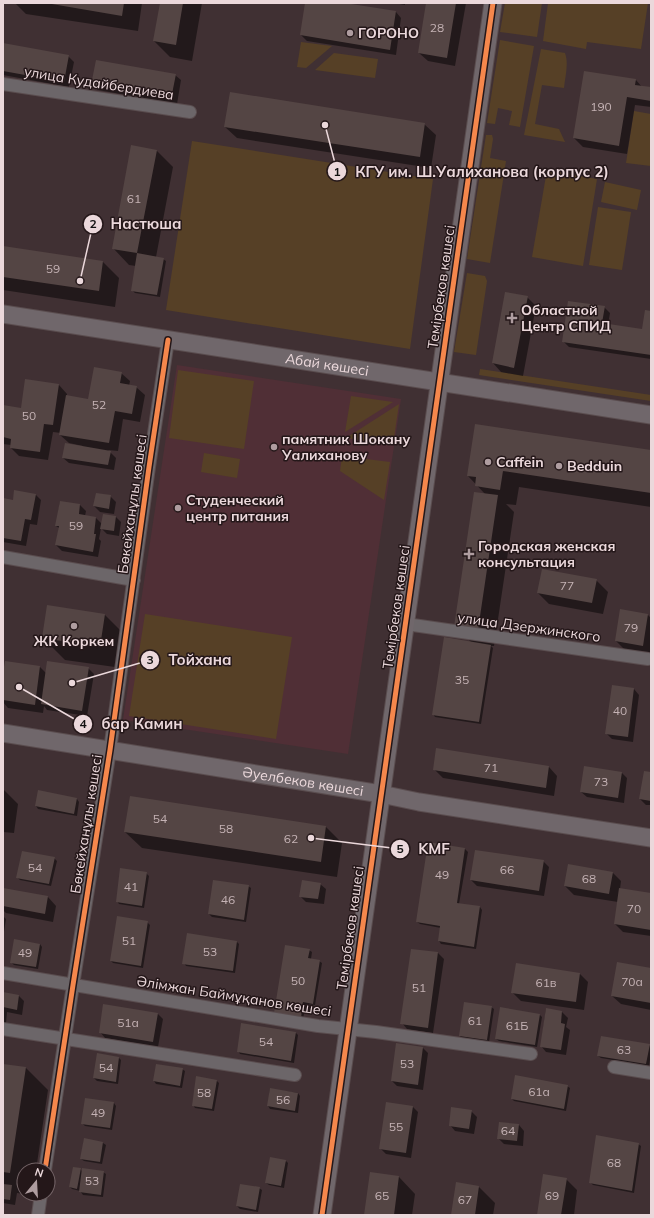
<svg xmlns="http://www.w3.org/2000/svg" width="654" height="1218" font-family="Mulish,sans-serif">
<rect width="100%" height="100%" fill="#403033"/>
<path fill="#502f36" d="M177 365 401 399 348 754 123 720Z"/>
<path fill="#564026" d="M505 3H542L537 37 500 32Z
M548 3H648L641 49 587 42 586 49 543 41Z
M500 40 534 46 520 127 509 125 512 111 498 108 495 124 487 123Z
M301 42 332 46 306 68 297 67Z
M541 49 565 53C569 64 565 77 564 88L542 85 535 124 559 129 565 142 524 135Z
M334 53 378 59 375 78 315 70Z
M634 111 651 114V166L626 163Z
M486 135H492L493 139 490 158 506 161 490 263 467 259Z
M192 141 433 179 410 349 166 310Z
M547 170 597 179 583 266 532 257Z
M605 182 641 190 637 210 601 202Z
M598 207 631 212 622 270 589 265Z
M467 273 485 276 487 281 476 355 454 352Z
M480 369 651 395V401L479 375Z
M178 370 254 381 244 449 169 438Z
M351 396 393 402 345 432Z
M399 404 393 445 346 438Z
M204 453 240 459 237 478 201 472Z
M342 456 390 462 384 500 340 471Z
M145 614 292 637 276 739 129 716Z"/>
<path fill="#0007" d="M15 3H142L138 31 26 14Z
M161 3H202L192 61 170 57 154 41Z
M306 3H339L396 12 401 18 396 55 307 41 301 35Z
M394 3H405V5Z
M427 3H466L455 66 428 61 419 53Z
M3 44 68 56 74 62 69 87 3 75Z
M175 75 181 80 177 104 98 90 92 85Z
M636 80 642 87 651 88V107L635 105 627 154 583 147 574 138Z
M424 124 436 135 431 168 237 138 225 127Z
M132 146 157 151 173 167 156 257 163 259 166 261 160 297 135 293 132 290 136 266 129 265 113 248Z
M3 247 103 262 119 278 115 307 3 290Z
M527 297 536 306 523 376 501 372 493 363Z
M604 307 610 313 608 325 643 330 651 312V359L569 347 563 341Z
M121 373 130 381 129 386 136 387 145 395 140 422 123 419 118 451 108 450 116 458 114 470 69 463 63 458 83 447V446L69 443 60 435 61 433 53 432 48 460 19 456 11 448V445L3 444V406L22 409 26 380 59 385 67 394V396L89 400Z
M651 451V507L519 487 516 505 506 504 514 512 494 646H491L493 648 481 724 435 717 433 714 471 642 455 627 485 494 468 476Z
M36 495 41 500 37 525 30 524 26 546 3 542V499L13 501Z
M110 496 116 502 114 514 100 512 94 506Z
M60 502 80 505 86 511 85 516 96 518 102 524 116 517 121 522 119 536 107 534 101 528 99 539 101 541 98 557 62 551 56 545 59 528 56 526Z
M596 580 608 592 603 614 549 604 538 593Z
M105 615 127 637 122 668 65 660 43 638Z
M648 615 651 618V654L624 649 616 641Z
M40 667 46 673 88 668 94 674 87 716 47 710 44 706 43 713 8 708 3 702V679Z
M634 689 639 695 633 742 612 739 606 733Z
M549 767 557 776 554 796 443 778 434 769Z
M622 773 627 778 624 803 587 797 581 792Z
M651 773V805H646L640 799Z
M3 789 18 804 14 833 3 832Z
M39 791 77 799 79 802 77 816 38 809 36 806Z
M326 827 342 843 337 877 142 848 125 832Z
M429 844 465 849 468 852 459 904 480 907 482 910 476 949 441 944 439 941 441 928 420 924 417 922Z
M54 858 57 861 51 886 20 880 17 877Z
M543 861 549 867 544 896 477 886 471 880Z
M146 873 149 876 144 908 119 904 117 901Z
M613 873 621 881 620 889 651 894V936L623 932 615 924 618 902 574 895 565 886Z
M320 884 326 889 324 904 306 902 300 896Z
M248 886 251 888 246 922 212 917 209 914Z
M3 889 48 897 56 906 53 922 6 913 3 910Z
M3 916 6 919 3 938Z
M147 922 150 925 143 968 113 963 111 961Z
M237 942 239 944 235 973 186 966 184 963Z
M40 944 42 947 38 969 14 965 11 962Z
M309 950 312 952 311 959 319 961 322 963 315 1005 306 1004 303 1019 277 1015Z
M412 950 438 953 444 959 433 1033 407 1029 402 1023Z
M651 969V1010L621 1004 612 996Z
M580 974 588 982 584 1010 521 1001 512 992Z
M3 993 19 996 24 1001 22 1015 7 1012 6 1023 3 1022Z
M491 1007 494 1009 489 1042 462 1038 460 1036Z
M546 1009 562 1012 568 1018 566 1027 570 1030 566 1055 546 1052 541 1046Z
M157 1013 163 1019 158 1047 105 1038 100 1032Z
M539 1014 542 1017 537 1047 499 1041 496 1039Z
M296 1033 298 1035 294 1063 240 1054 238 1051Z
M649 1045 651 1047V1053L649 1066 601 1058 598 1056Z
M423 1048 428 1053 423 1090 397 1086 392 1081Z
M119 1058 121 1060 118 1084 97 1081 94 1078Z
M3 1065 26 1068 48 1090 36 1170H24V1194L17 1193 15 1205 3 1203V1185H4L3 1184Z
M182 1069 185 1071 182 1088 156 1084 154 1081Z
M216 1080 219 1083 214 1111 195 1108 193 1105Z
M567 1086 570 1088 566 1111 514 1101 512 1099Z
M270 1089 298 1093 300 1096 298 1113 270 1109 268 1106Z
M114 1103 116 1106 112 1130 85 1126 82 1123Z
M413 1107 418 1112 411 1158 386 1154 380 1148Z
M471 1111 477 1117 474 1134 455 1131 450 1125Z
M519 1125 524 1131 523 1146 504 1144 498 1138Z
M84 1140 103 1143 106 1145 102 1164 84 1161 81 1159Z
M638 1144 641 1146 634 1193 593 1185 590 1182Z
M286 1161 288 1163 284 1188 269 1185 266 1183Z
M80 1169 83 1172H103L106 1174 103 1197 83 1195 80 1191 72 1189 70 1187Z
M371 1173 399 1177 415 1194 412 1215H365Z
M566 1179 577 1190 574 1215H538Z
M479 1187 495 1203 493 1215H452Z
M259 1188 262 1190 258 1212 240 1209 237 1206Z"/>
<path fill="#544544" d="M46 3H124L122 16Z
M160 3H183L176 45 153 41Z
M305 3H345L396 11 390 50 300 35Z
M426 3H456L447 58 418 53Z
M3 43 69 55 64 82 3 71Z
M96 60 176 74 171 99 91 85Z
M584 71 636 79 635 85 651 87V101L627 97 619 146 573 138Z
M230 92 425 123 420 157 224 127Z
M131 145 157 150 137 253 112 249Z
M3 246 103 261 99 291 3 277Z
M137 253 164 258 157 295 131 291Z
M505 292 528 296 514 368 492 363Z
M568 301 605 306 602 323 642 329 645 310 651 311V355L562 342Z
M94 367 122 372 120 383 137 386 132 414 115 411 109 443 59 435 66 395 88 399Z
M25 379 59 384 53 425 44 424 40 452 10 448 11 439 3 437V405L21 408Z
M475 424 651 450V493L503 471 500 490 475 486 476 477 467 476Z
M65 443 111 451 108 465 62 458Z
M14 490 36 494 31 520 25 519 21 541 3 538V498L13 500Z
M474 492 498 495 478 630 454 627Z
M96 493 111 495 109 509 93 506Z
M60 501 80 504 79 514 96 517 94 534H96L93 552 55 545 59 526H55Z
M103 514 116 516 114 531 100 529Z
M542 569 597 579 592 603 537 593Z
M47 605 105 614 100 647 42 638Z
M620 609 648 614 643 646 615 641Z
M444 637 491 645 479 722 432 715Z
M5 661 40 666 35 705 3 700V672Z
M47 661 89 667 82 711 41 704Z
M612 685 634 688 628 737 605 734Z
M436 748 549 766 546 788 433 770Z
M584 766 622 772 618 798 580 792Z
M644 771 651 772V801L639 799Z
M38 790 77 798 74 814 35 806Z
M130 796 326 826 321 862 124 832Z
M428 842 465 848 457 903 480 906 474 947 438 941 440 926 416 922Z
M475 850 544 860 539 891 470 880Z
M22 851 55 857 49 884 16 878Z
M568 864 613 872 609 894 564 886Z
M120 868 147 872 142 906 116 902Z
M213 880 249 885 244 920 208 914Z
M302 880 321 883 318 899 299 897Z
M3 888 48 896 45 914 3 906Z
M619 888 651 893V930L614 924Z
M117 916 148 921 141 966 110 961Z
M187 933 237 941 233 971 182 964Z
M14 939 40 944 36 967 10 963Z
M285 945 310 949 308 958 320 960 313 1004 303 1002 301 1018 274 1013Z
M411 949 438 952 428 1028 400 1024Z
M617 962 651 968V1003L611 996Z
M516 963 580 973 576 1002 511 993Z
M3 992 19 995 17 1010 3 1007Z
M464 1002 492 1006 487 1040 459 1036Z
M103 1004 158 1013 153 1042 99 1033Z
M500 1007 540 1014 535 1045 495 1039Z
M546 1008 562 1011 561 1023 565 1024 561 1050 540 1047Z
M241 1023 296 1032 291 1061 237 1052Z
M601 1036 650 1044 646 1064 597 1056Z
M396 1043 423 1047 418 1085 391 1081Z
M97 1053 119 1057 116 1082 93 1078Z
M3 1064 26 1067 10 1173 3 1172Z
M156 1064 183 1068 180 1086 153 1081Z
M515 1075 568 1085 564 1109 511 1099Z
M196 1076 217 1080 212 1109 192 1106Z
M270 1088 298 1093 295 1111 267 1106Z
M85 1098 114 1102 110 1128 81 1124Z
M386 1102 413 1106 406 1153 379 1149Z
M451 1107 472 1110 469 1129 449 1126Z
M499 1122 519 1124 517 1141 497 1139Z
M596 1135 639 1143 632 1191 589 1183Z
M84 1138 103 1142 100 1162 80 1159Z
M270 1157 286 1160 281 1186 265 1183Z
M73 1167 81 1168 77 1189 69 1187Z
M82 1168 104 1171 101 1195 79 1192Z
M370 1172 399 1176 394 1215H364Z
M543 1174 567 1178 561 1215H537Z
M456 1182 479 1186 475 1215H451Z
M3 1184 12 1185 10 1200 3 1199Z
M240 1184 260 1187 256 1210 236 1206Z"/>
<g fill="none" stroke-linecap="round" stroke-linejoin="round">
<defs>
<path id="street" d="M3 84 190 112
M3 557 134 580
M406 624 648 659
M3 973 318 1026 376 1032 531 1054
M3 1029 295 1075
M614 1067 651 1073
M45 1170 73 985 110 750 149 467 168 340
M38 1215 41 1194"/>
<g id="secondary">
<path id="s1" d="M3 314 651 415"/>
<path id="s2" d="M3 733 381 794 419 802 651 838"/>
<path d="M322 1215 493 3"/>
</g>
</defs>
<use href="#street" stroke="#5a4d4f" stroke-width="14"/>
<use href="#secondary" stroke="#5a4d4f" stroke-width="19"/>
<use href="#street" stroke="#6c6669" stroke-width="12"/>
<use href="#secondary" stroke="#70676b" stroke-width="17"/>
<defs>
<path id="cycleway" d="M45 1170 73 985 110 750 149 467 168 340
M322 1215 493 3"/>
</defs>
<use href="#cycleway" stroke="#241719" stroke-width="8"/>
<use href="#cycleway" stroke="#f5874c" stroke-width="5"/>
</g>
<g fill="#af9da0" stroke="#241719" stroke-width="1.5">
<circle cx="350" cy="33" r="4"/>
<path d="M510 312h4v4h4v4h-4v4h-4v-4h-4v-4h4z"/>
<circle cx="274" cy="447" r="4"/>
<circle cx="488" cy="462" r="4"/>
<circle cx="559" cy="466" r="4"/>
<circle cx="178" cy="508" r="4"/>
<path d="M467 548h4v4h4v4h-4v4h-4v-4h-4v-4h4z"/>
<circle cx="74" cy="626" r="4"/>
</g>
<g text-anchor="middle" stroke-width="3" stroke-linejoin="round" paint-order="stroke">
<g font-size="12" fill="#c5b3b5">
<text x="437" y="32">28</text>
<text x="601" y="111">190</text>
<text x="134" y="203">61</text>
<text x="53" y="273">59</text>
<text x="99" y="409">52</text>
<text x="29" y="420">50</text>
<text x="76" y="530">59</text>
<text x="567" y="590">77</text>
<text x="631" y="632">79</text>
<text x="462" y="684">35</text>
<text x="620" y="715">40</text>
<text x="491" y="772">71</text>
<text x="601" y="786">73</text>
<text x="160" y="823">54</text>
<text x="226" y="833">58</text>
<text x="291" y="843">62</text>
<text x="35" y="872">54</text>
<text x="507" y="874">66</text>
<text x="442" y="879">49</text>
<text x="589" y="883">68</text>
<text x="131" y="891">41</text>
<text x="228" y="904">46</text>
<text x="634" y="913">70</text>
<text x="129" y="945">51</text>
<text x="210" y="956">53</text>
<text x="25" y="957">49</text>
<text x="298" y="985">50</text>
<text x="632" y="986">70а</text>
<text x="546" y="987">61в</text>
<text x="419" y="992">51</text>
<text x="475" y="1025">61</text>
<text x="128" y="1027">51а</text>
<text x="517" y="1030">61Б</text>
<text x="266" y="1046">54</text>
<text x="624" y="1054">63</text>
<text x="407" y="1068">53</text>
<text x="106" y="1072">54</text>
<text x="539" y="1096">61а</text>
<text x="204" y="1097">58</text>
<text x="283" y="1104">56</text>
<text x="98" y="1117">49</text>
<text x="396" y="1131">55</text>
<text x="508" y="1135">64</text>
<text x="614" y="1167">68</text>
<text x="92" y="1185">53</text>
<text x="382" y="1200">65</text>
<text x="552" y="1200">69</text>
<text x="465" y="1204">67</text>
</g>
<g font-size="14" font-weight="bold" fill="#ebd8db" stroke="#241719" text-anchor="start">
<text x="358" y="38">ГОРОНО</text>
<text x="521" y="315">Областной<tspan x="521" dy="16">Центр СПИД</tspan></text>
<text x="282" y="444">памятник Шокану<tspan x="282" dy="16">Уалиханову</tspan></text>
<text x="496" y="467">Caffein</text>
<text x="567" y="471">Bedduin</text>
<text x="186" y="505">Студенческий<tspan x="186" dy="16">центр питания</tspan></text>
<text x="478" y="551">Городская женская<tspan x="478" dy="16">консультация</tspan></text>
<text x="74" y="646" text-anchor="middle">ЖК Коркем</text>
</g>
<g font-size="14" fill="#ebd8db" stroke="#241719">
<text transform="translate(99 83) rotate(9)" y="5">улица Кудайбердиева</text>
<text transform="translate(441 287) rotate(-82)" y="5">Темірбеков көшесі</text>
<text dy="5" stroke="none"><textPath href="#s1" startOffset="328">Абай көшесі</textPath></text>
<text transform="translate(132 504) rotate(-82)" y="5">Бөкейханұлы көшесі</text>
<text transform="translate(396 607) rotate(-82)" y="5">Темірбеков көшесі</text>
<text transform="translate(529 627) rotate(8)" y="5">улица Дзержинского</text>
<text dy="5" stroke="none"><textPath href="#s2" startOffset="304">Әуелбеков көшесі</textPath></text>
<text transform="translate(86 824) rotate(-81)" y="5">Бөкейханұлы көшесі</text>
<text transform="translate(350 928) rotate(-82)" y="5">Темірбеков көшесі</text>
<text transform="translate(234 996) rotate(9)" y="5">Әлімжан Баймұқанов көшесі</text>
</g>
</g>
<path fill="none" stroke="#ebd8db" stroke-width="1.5" d="M325 125L337 171M80 281L93 224M72 683L150 660M19 687L83 724M311 838L400 849"/>
<g fill="#ebd8db" stroke="#241719" stroke-width="1.5">
<circle cx="325" cy="125" r="4"/>
<circle cx="80" cy="281" r="4"/>
<circle cx="72" cy="683" r="4"/>
<circle cx="19" cy="687" r="4"/>
<circle cx="311" cy="838" r="4"/>
<circle cx="337" cy="171" r="10"/>
<circle cx="93" cy="224" r="10"/>
<circle cx="150" cy="660" r="10"/>
<circle cx="83" cy="724" r="10"/>
<circle cx="400" cy="849" r="10"/>
</g>
<g font-size="12" text-anchor="middle" font-weight="bold" fill="#111">
<text x="337" y="176">1</text>
<text x="93" y="228">2</text>
<text x="150" y="664">3</text>
<text x="83" y="728">4</text>
<text x="400" y="853">5</text>
</g>
<g font-size="15" text-anchor="middle" font-weight="bold" fill="#ebd8db" stroke="#241719" stroke-width="3" stroke-linejoin="round" paint-order="stroke">
<text x="482" y="177">КГУ им. Ш.Уалиханова (корпус 2)</text>
<text x="146" y="229">Настюша</text>
<text x="200" y="665">Тойхана</text>
<text x="142" y="729">бар Камин</text>
<text x="434" y="854">KMF</text>
</g>
<rect width="654" height="1218" fill="none" stroke="#ebd8db" stroke-width="8"/>
<g transform="translate(36 1182) rotate(18)"><circle r="19" fill="#241719" stroke="#746467"/>
<path d="M0-3L7 15L0 10L-7 15Z" fill="#af9da0"/>
<text y="-6" font-size="11" font-weight="bold" text-anchor="middle" fill="#ebd8db">N</text>
</g>
</svg>
